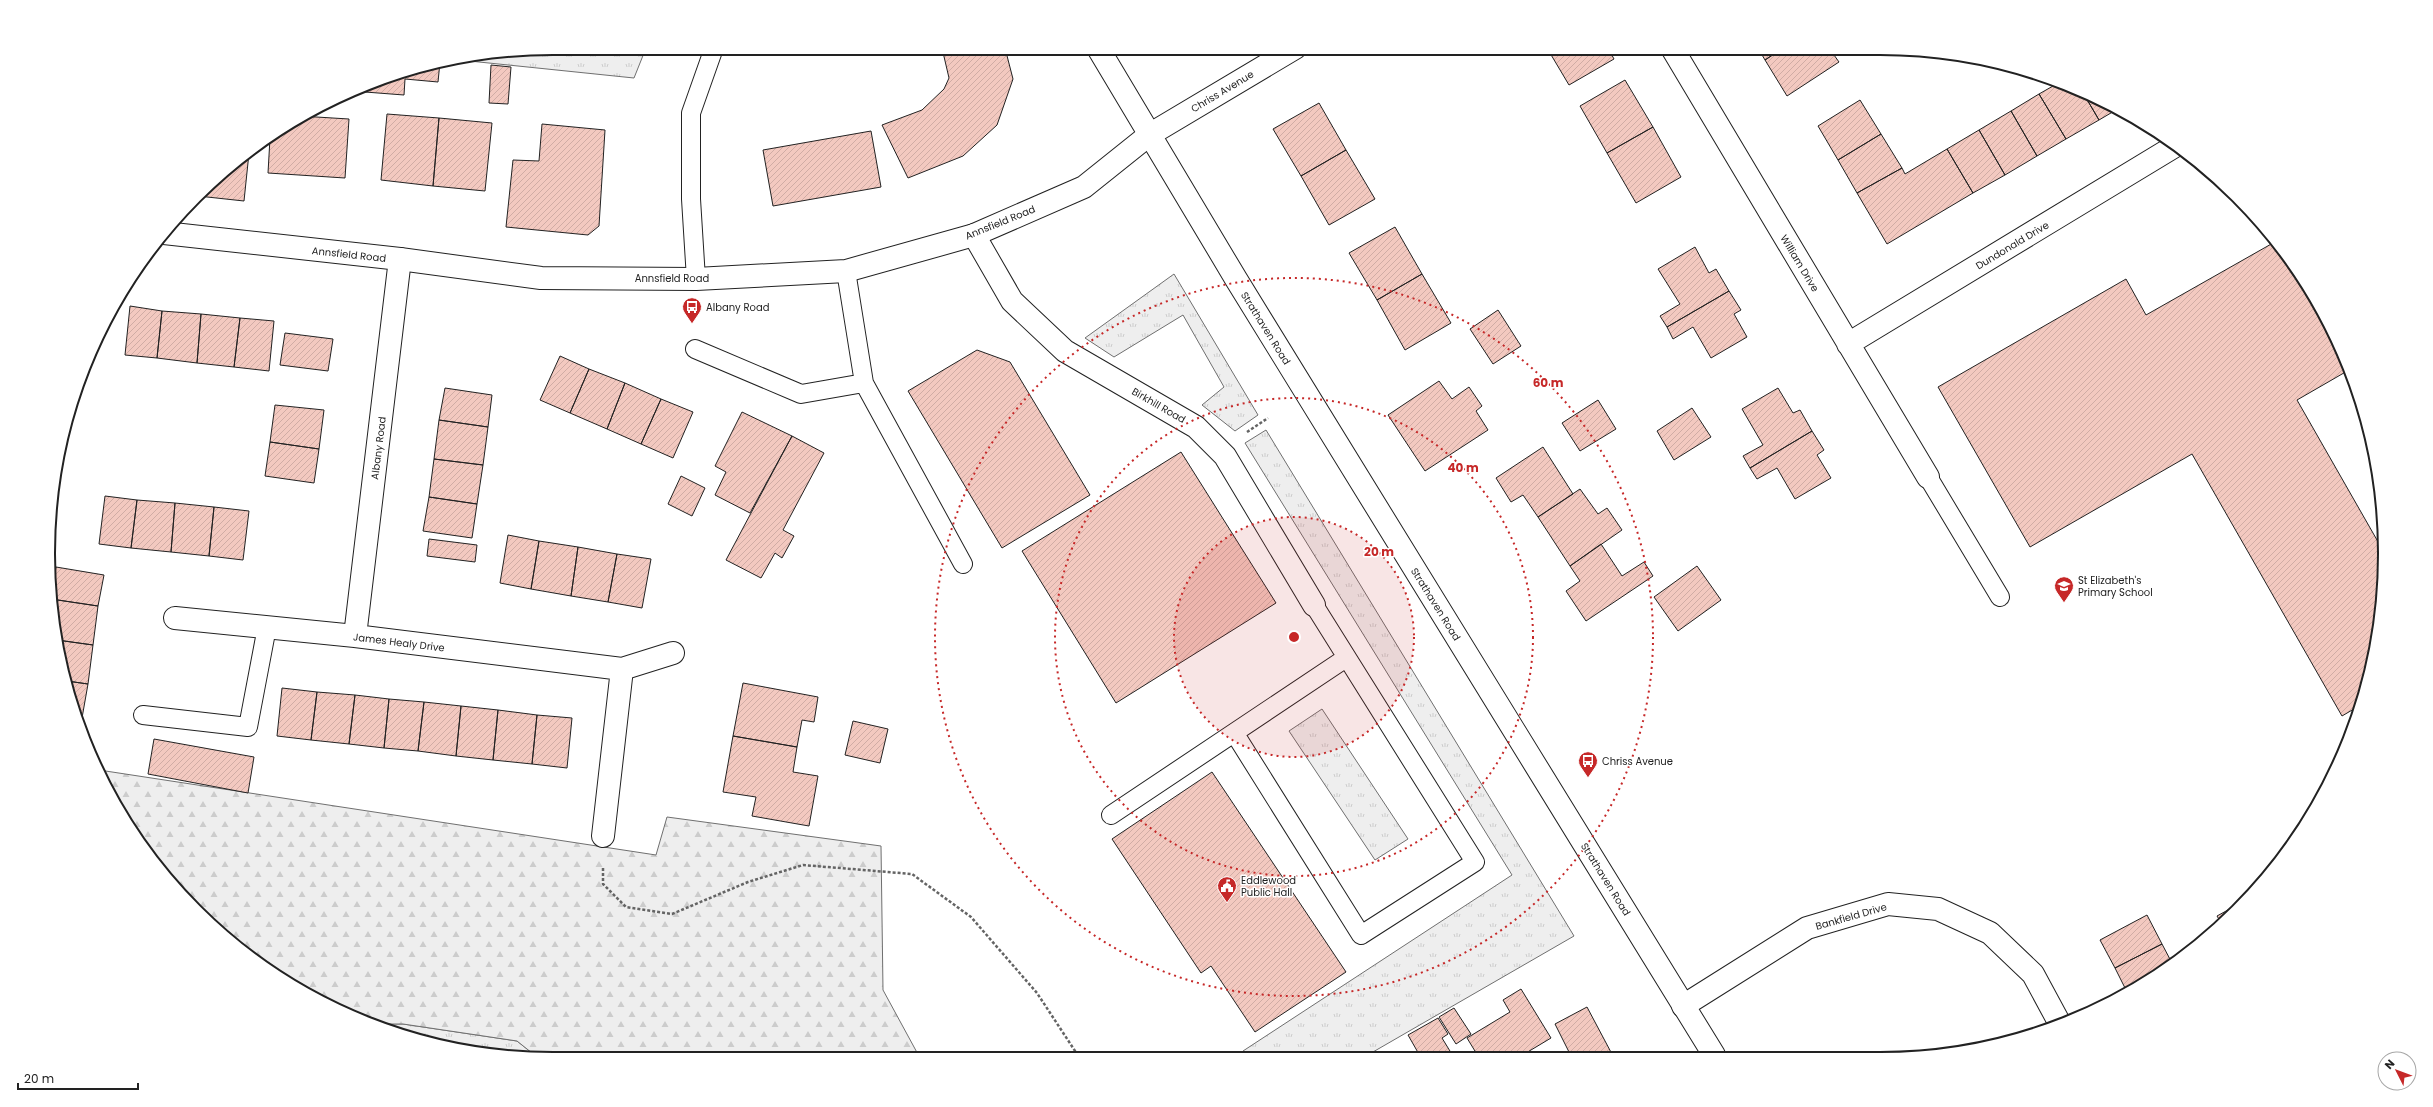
<svg xmlns="http://www.w3.org/2000/svg" width="2433" height="1107" font-family="Poppins,sans-serif">
<defs>
<pattern id="grass-tufts" width="24" height="20" patternUnits="userSpaceOnUse"><rect width="24" height="20" fill="#eee"/><path d="M3 7l-1-3M5 7V3M7 7l1-3M15 17l-1-3M17 17v-4M19 17l1-3" fill="none" stroke="#ccc"/></pattern>
<pattern id="forest-firs" width="22" height="20" patternUnits="userSpaceOnUse"><rect width="22" height="20" fill="#eee"/><path d="M5 1l3.5 6h-7zM16 11l3.5 6h-7z" fill="#ccc"/></pattern>
<pattern id="building-hatch" width="6" height="6" patternUnits="userSpaceOnUse"><rect width="6" height="6" fill="#f3c9c0"/><path d="M-1 1l2-2M0 6l6-6M5 7l2-2" fill="none" stroke="#d0aca5"/></pattern>
</defs>
<rect width="100%" height="100%" fill="#fff"/>
<path fill="url(#grass-tufts)" stroke="#6f6f6f" d="M553 48H646L634 78 450 59Z
M1174 274 1258 415 1235 431 1202 405 1224 387 1183 315 1114 357 1085 338Z
M1266 430 1574 936 1366 1056 1249 1057 1243 1051 1512 875 1245 443Z
M1322 709 1408 839 1375 860 1289 731Z
M371 1024H403L517 1041 537 1057 455 1049Z"/>
<path fill="url(#forest-firs)" stroke="#6f6f6f" d="M99 770 656 855 667 817 881 846 883 990 920 1058 553 1059 537 1057 517 1041 403 1024H371L301 991 220 934 153 861 116 806Z"/>
<path fill="url(#building-hatch)" stroke="#222" d="M942 48H1005L1013 79 997 125 963 156 908 178 882 125 922 110 944 89 949 78Z
M1547 48H1608L1614 59 1569 85Z
M1758 48H1783L1765 60Z
M1783 48H1829L1839 62 1787 96 1765 60Z
M440 62 438 82 405 79 404 95 365 92V86L391 75Z
M491 65 511 67 508 104 489 103Z
M1625 80 1653 127 1607 153 1580 106Z
M2060 82 2082 91 2099 120 2066 139 2039 94Z
M365 86V92H354Z
M2082 91 2116 110 2099 120Z
M2039 94 2066 139 2037 156 2011 111Z
M1860 100 1881 134 1838 160 1818 126Z
M1319 103 1346 150 1301 176 1273 129Z
M2011 111 2037 156 2005 175 1979 130Z
M387 114 439 118 433 186 381 180Z
M300 116 349 119 345 178 268 173 270 138Z
M439 118 492 123 485 191 433 186Z
M542 124 605 130 599 226 588 235 506 227 513 160 539 161Z
M1653 127 1681 177 1636 203 1607 153Z
M1979 130 2005 175 1973 193 1947 149Z
M871 131 881 187 773 206 763 150Z
M1881 134 1902 168 1857 193 1838 160Z
M1947 149 1973 193 1887 244 1857 193 1902 168 1905 174Z
M1346 150 1375 199 1329 225 1301 176Z
M249 153 244 201 198 196 220 173Z
M1395 227 1422 274 1377 300 1349 253Z
M2268 234 2300 272 2346 360 2349 370 2297 400 2385 554 2375 652 2359 706 2342 716 2192 454 2030 547 1938 387 2126 279 2146 315 2273 243Z
M1695 247 1709 273 1716 269 1729 291 1667 327 1660 316 1680 304 1658 269Z
M1422 274 1451 323 1405 350 1377 300Z
M1729 291 1741 310 1734 314 1747 337 1711 358 1693 327 1673 339 1667 327Z
M130 306 162 311 157 358 125 355Z
M1498 310 1521 346 1493 364 1470 329Z
M162 311 201 314 197 363 157 358Z
M201 314 240 318 234 367 197 363Z
M240 318 274 321 269 371 234 367Z
M285 333 333 339 328 371 280 365Z
M977 350 1010 362 1090 495 1002 548 908 391Z
M560 356 589 369 570 413 540 400Z
M589 369 625 383 607 429 570 413Z
M1439 381 1452 399 1469 387 1482 406 1476 411 1488 430 1425 471 1388 415Z
M625 383 661 399 641 444 607 429Z
M445 388 492 395 488 427 439 420Z
M1778 388 1793 413 1800 410 1812 431 1750 468 1743 456 1763 445 1742 409Z
M661 399 693 412 673 458 641 444Z
M1598 400 1616 429 1580 451 1562 423Z
M275 405 324 410 319 449 270 442Z
M1692 408 1711 437 1674 460 1657 431Z
M742 412 792 436 750 513 715 495 726 472 715 466Z
M439 420 488 427 483 465 434 459Z
M1812 431 1824 450 1817 455 1831 478 1795 499 1777 468 1757 479 1750 468Z
M792 436 824 453 783 530 794 536 782 558 775 553 761 578 726 560Z
M270 442 319 449 314 483 265 476Z
M1543 447 1573 494 1538 517 1523 495 1511 502 1496 478Z
M1181 452 1276 603 1116 703 1022 551Z
M434 459 483 465 477 504 429 497Z
M681 476 705 488 692 516 668 504Z
M1580 489 1598 514 1607 508 1622 530 1570 566 1538 517Z
M105 496 137 500 131 548 99 544Z
M429 497 477 504 472 538 423 531Z
M137 500 175 503 171 552 131 548Z
M175 503 214 507 209 556 171 552Z
M214 507 249 511 243 560 209 556Z
M508 535 539 541 531 589 500 583Z
M429 539 477 545 475 562 427 556Z
M539 541 578 547 571 596 531 589Z
M1601 544 1622 576 1644 562 1653 576 1586 621 1566 591 1580 581 1570 566Z
M578 547 617 554 608 602 571 596Z
M617 554 651 559 642 608 608 602Z
M1697 566 1721 600 1678 631 1654 597Z
M56 567 104 575 98 606 51 599Z
M51 599 98 606 93 645 57 640 52 620Z
M57 640 93 645 88 684 67 681Z
M67 681 88 684 82 718 75 716Z
M743 683 818 697 814 722 802 720 797 747 733 736Z
M282 688 317 692 311 740 277 736Z
M317 692 355 695 349 744 311 740Z
M355 695 389 699 384 748 349 744Z
M389 699 424 702 418 751 384 748Z
M424 702 461 706 456 756 418 751Z
M461 706 498 710 493 760 456 756Z
M498 710 537 715 532 764 493 760Z
M537 715 572 718 567 768 532 764Z
M853 721 888 729 880 763 845 755Z
M733 736 797 747 793 772 818 776 809 826 752 816 756 797 723 792Z
M154 739 254 757 248 793 148 774Z
M1212 772 1346 972 1255 1032 1211 966 1201 973 1112 839Z
M2237 905 2220 921 2217 916Z
M2147 915 2162 944 2115 968 2100 940Z
M2162 944 2172 963 2126 990 2115 968Z
M1521 989 1551 1038 1521 1056H1478L1467 1038 1510 1012 1503 1000Z
M1587 1007 1613 1056H1571L1555 1024Z
M1454 1008 1471 1034 1456 1044 1439 1017Z
M1438 1018 1448 1034 1442 1038 1453 1056H1420L1408 1035Z"/>
<g fill="none" stroke-linecap="round" stroke-linejoin="round">
<defs>
<path id="lane" d="M696 279 691 199V113L714 48
M695 349 801 394 864 383 846 271
M864 383 963 564
M1928 477 2000 597
M143 715 248 727 267 627
M1235 734 1361 935 1475 862 1314 605
M1111 815 1346 658"/>
<path id="street" d="M1672 48 1928 477
M1149 135 1295 48
M974 235 1012 301 1065 351 1196 427 1225 456 1314 605
M1848 344 2175 146
M175 618 355 636 622 669 673 653
M355 636 400 259
M603 836 622 669
M1683 1006 1807 928 1888 904 1938 909 1990 933 2033 974 2060 1024"/>
<path id="secondary" d="M164 233 400 259 541 278 696 279 846 271 974 235 1084 187 1149 135"/>
<path id="primary" d="M1098 48 1236 279 1714 1055"/>
</defs>
<use href="#lane" stroke="#222" stroke-width="20"/>
<use href="#street" stroke="#222" stroke-width="24"/>
<use href="#secondary" stroke="#222" stroke-width="24"/>
<use href="#primary" stroke="#222" stroke-width="24"/>
<path stroke="#646464" stroke-width="2.5" stroke-dasharray="3 2" stroke-linecap="butt" d="M1247 432 1268 418
M603 868V884L626 907 672 914 748 882 803 865 912 874 971 917 1037 993 1079 1057"/>
<use href="#lane" stroke="#fff" stroke-width="18"/>
<use href="#street" stroke="#fff" stroke-width="22"/>
<use href="#secondary" stroke="#fff" stroke-width="22"/>
<use href="#primary" stroke="#fff" stroke-width="22"/>
</g>
<circle cx="1294" cy="637" r="120" fill="#c62828" fill-opacity=".12"/>
<g fill="none" stroke="#c62828" stroke-width="2" stroke-dasharray="2 4">
<circle cx="1294" cy="637" r="120"/>
<circle cx="1294" cy="637" r="239"/>
<circle cx="1294" cy="637" r="359"/>
</g>
<defs>
<symbol id="bus-pin" viewBox="-11 -11 22 30"><path d="M0 17L-7.5 6A9.5 9.5 0 1 1 7.5 6Z" fill="#c62828" stroke="#fff"/><path d="M-5-6H5V4H4V6H2V4H-2V6H-4V4H-5ZM-3.5-4V0h7V-4ZM-3.5 1.2v1.5H-2V1.2ZM2 1.2v1.5H3.5V1.2Z" fill="#fff"/></symbol>
<symbol id="school-pin" viewBox="-11 -11 22 30"><path d="M0 17L-7.5 6A9.5 9.5 0 1 1 7.5 6Z" fill="#c62828" stroke="#fff"/><path d="M0-5L7-2L0 1L-7-2ZM-4 1L0 2.5L4 1V4Q0 6-4 4Z" fill="#fff"/></symbol>
<symbol id="civic-pin" viewBox="-11 -11 22 30"><path d="M0 17L-7.5 6A9.5 9.5 0 1 1 7.5 6Z" fill="#c62828" stroke="#fff"/><path d="M-.6-6.5H3V-4.5H.6V-3L4-1V1h2V6H-6V1h2V-1L-.6-3ZM-1.2 2.5V6h2.4V2.5Z" fill="#fff"/></symbol>
</defs>
<g fill-rule="evenodd">
<use href="#bus-pin" x="681" y="296" width="22" height="30"/>
<use href="#school-pin" x="2053" y="575" width="22" height="30"/>
<use href="#bus-pin" x="1577" y="750" width="22" height="30"/>
<use href="#civic-pin" x="1216" y="875" width="22" height="30"/>
</g>
<g text-anchor="middle" stroke-width="3" stroke-linejoin="round" paint-order="stroke">
<g font-size="10" fill="#222" stroke="#fff">
<text transform="translate(1222 91) rotate(-31)" y="4">Chriss Avenue</text>
<text transform="translate(1000 222) rotate(-22)" y="4">Annsfield Road</text>
<text transform="translate(2012 245) rotate(-31)" y="4">Dundonald Drive</text>
<text transform="translate(349 254) rotate(6)" y="4">Annsfield Road</text>
<text transform="translate(1800 263) rotate(59)" y="4">William Drive</text>
<text x="672" y="282">Annsfield Road</text>
<text transform="translate(1266 328) rotate(58)" y="4">Strathaven Road</text>
<text transform="translate(1159 405) rotate(30)" y="4">Birkhill Road</text>
<text transform="translate(378 448) rotate(-83)" y="4">Albany Road</text>
<text transform="translate(1436 604) rotate(58)" y="4">Strathaven Road</text>
<text transform="translate(399 642) rotate(7)" y="4">James Healy Drive</text>
<text transform="translate(1606 879) rotate(58)" y="4">Strathaven Road</text>
<text transform="translate(1851 916) rotate(-16)" y="4">Bankfield Drive</text>
</g>
<g font-size="10" fill="#222" stroke="#fff" text-anchor="start">
<text x="706" y="311">Albany Road</text>
<text x="2078" y="584">St Elizabeth's<tspan x="2078" dy="12">Primary School</tspan></text>
<text x="1602" y="765">Chriss Avenue</text>
<text x="1241" y="884">Eddlewood<tspan x="1241" dy="12">Public Hall</tspan></text>
</g>
</g>
<path d="M0 0H2433V1107H0ZM553 55H1880A498 498 0 0 1 2378 553V554A498 498 0 0 1 1880 1052H553A498 498 0 0 1 55 554V553A498 498 0 0 1 553 55Z" fill="#fff" fill-rule="evenodd"/>
<path fill="none" stroke="#222" stroke-width="2" d="M553 55H1880A498 498 0 0 1 2378 553V554A498 498 0 0 1 1880 1052H553A498 498 0 0 1 55 554V553A498 498 0 0 1 553 55Z"/>
<circle cx="1294" cy="637" r="6" fill="#c62828" stroke="#fff" stroke-width="2"/>
<g font-size="12" text-anchor="middle" font-weight="bold" fill="#c62828" stroke="#fff" stroke-width="3" stroke-linejoin="round" paint-order="stroke">
<text x="1548" y="387">60 m</text>
<text x="1463" y="472">40 m</text>
<text x="1379" y="556">20 m</text>
</g>
<g transform="translate(2397 1071) rotate(312)"><circle r="19" fill="#ffffff" stroke="#a7a7a7"/>
<path d="M0-3L7 15L0 10L-7 15Z" fill="#c62828"/>
<text y="-6" font-size="11" font-weight="bold" text-anchor="middle" fill="#222222">N</text>
</g>
<path d="M18 1083v6h120v-6" fill="none" stroke="#222222" stroke-width="2"/>
<text x="24" y="1083" font-size="12" fill="#222222" stroke="#ffffff" stroke-width="3" paint-order="stroke">20 m</text>
</svg>
